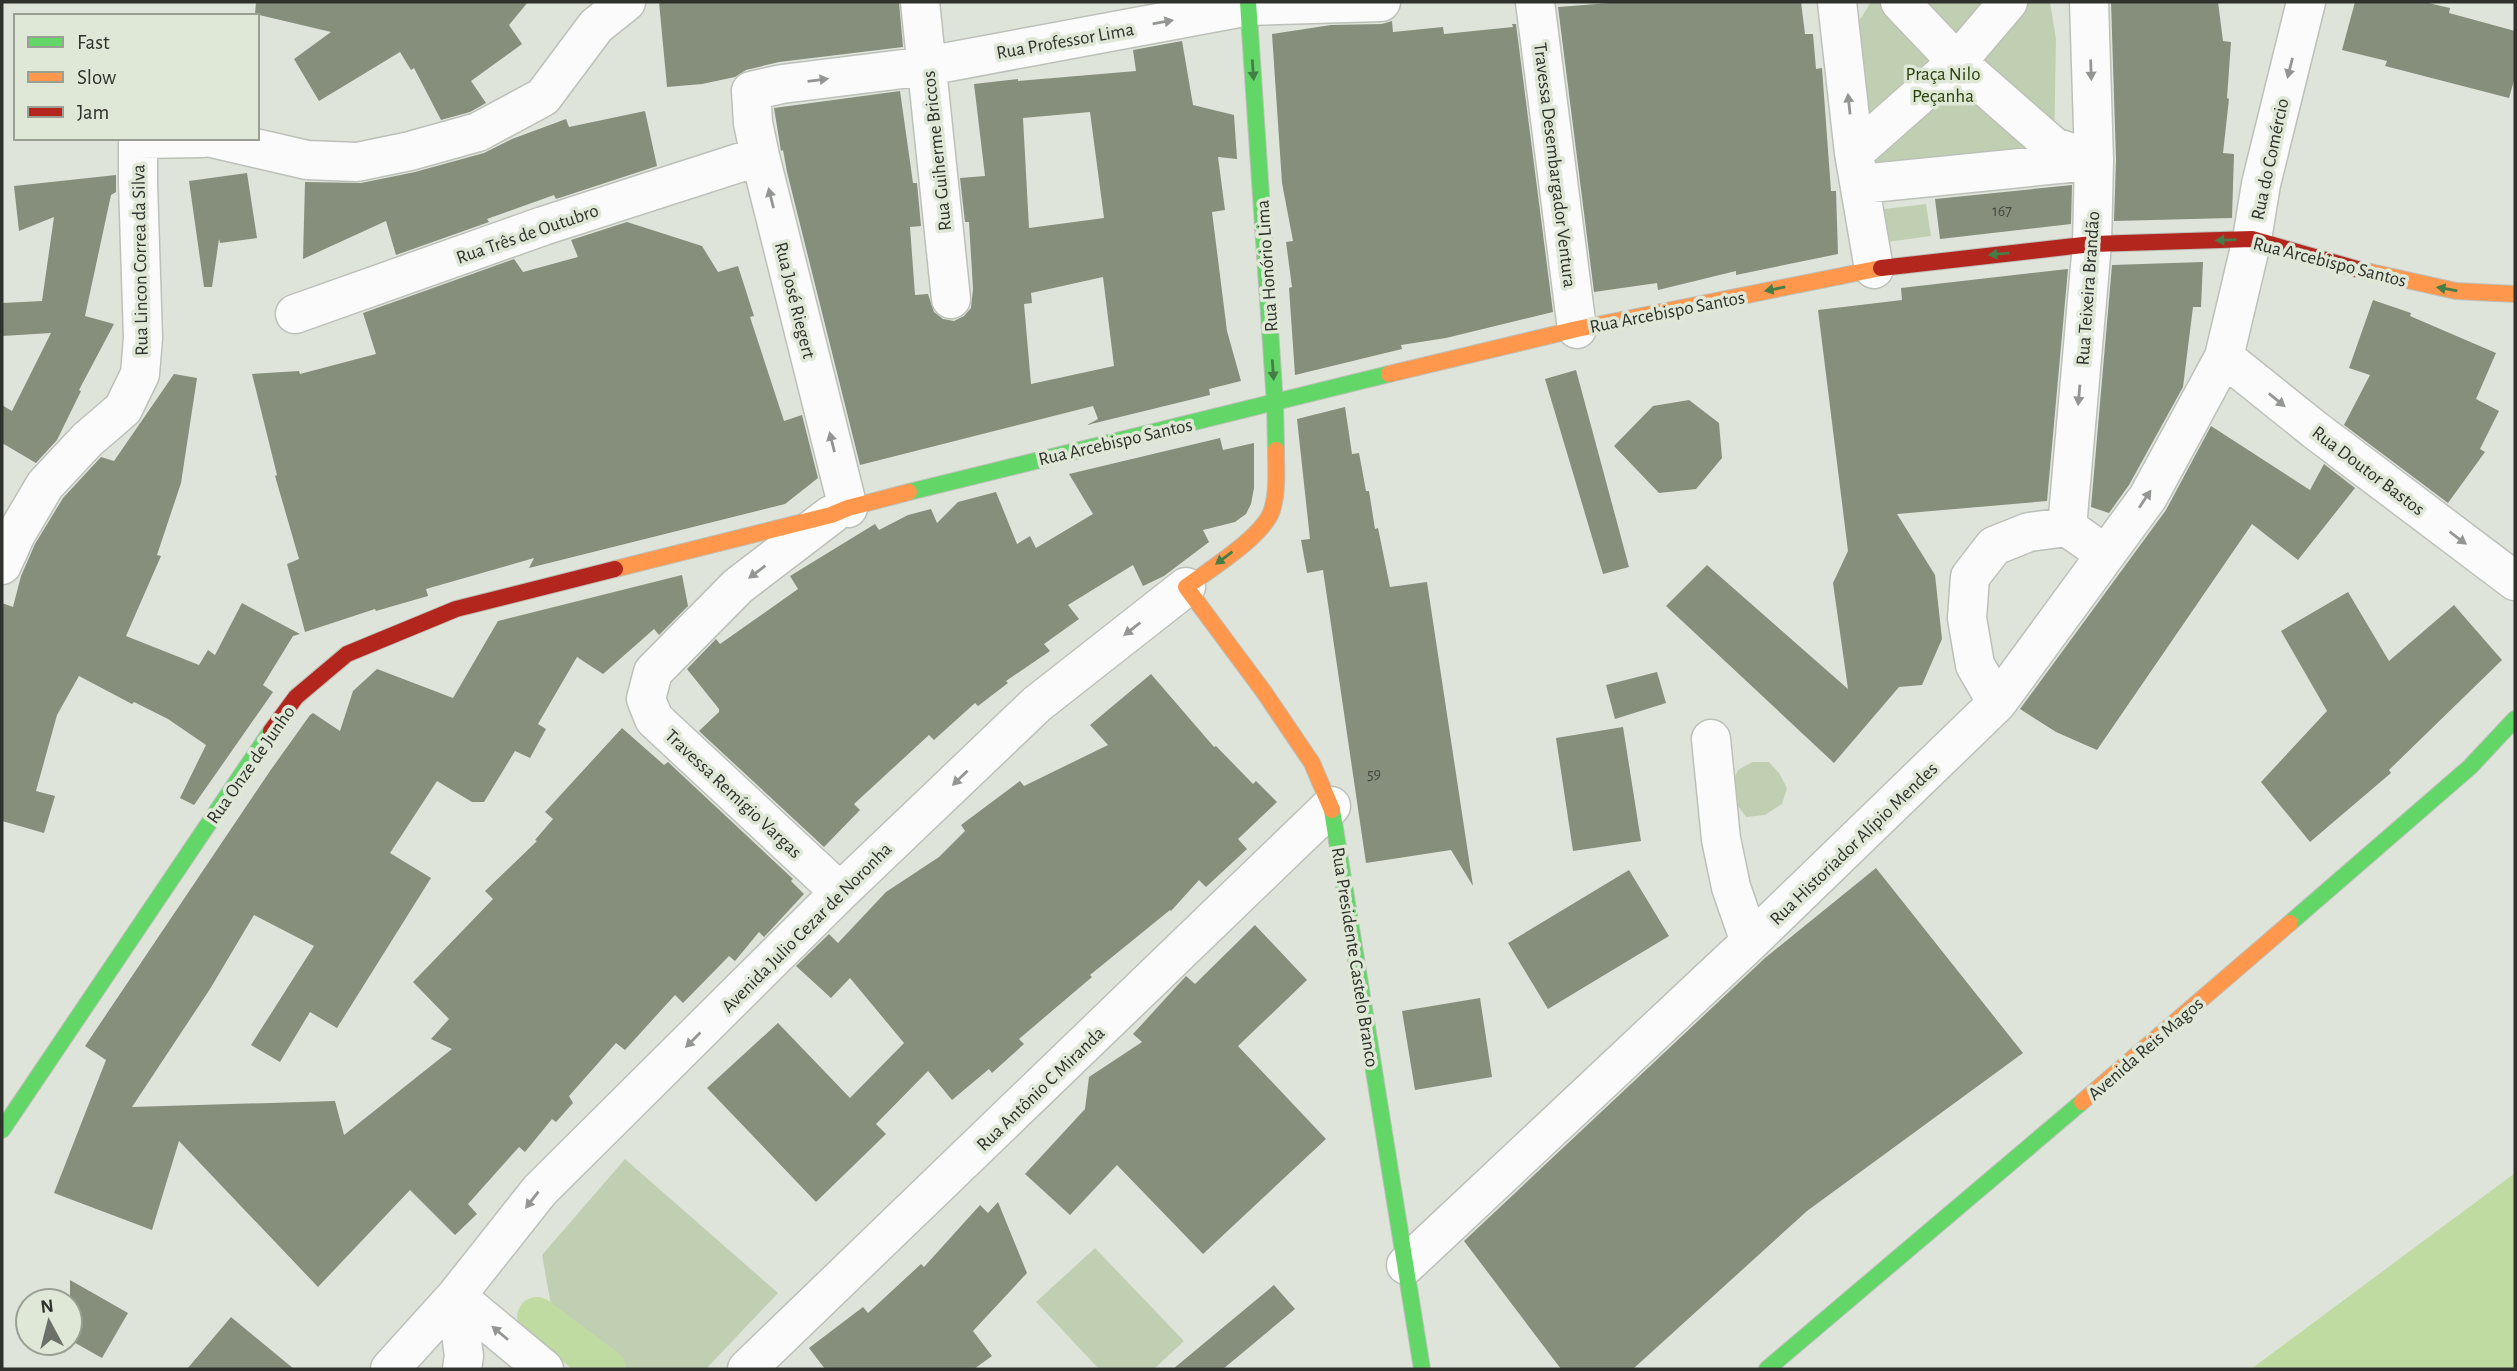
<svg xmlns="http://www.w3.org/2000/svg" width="2517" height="1371" font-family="'Alegreya Sans',sans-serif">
<rect width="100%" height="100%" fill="#dfe4db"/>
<path fill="#c0cfb2" d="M1871 2H2050L2056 39 2054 147 1865 172 1849 31 1861 18Z
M1926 204 1931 236 1880 243 1876 210Z
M1752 762H1769L1779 773 1787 788 1782 804 1765 815 1746 817 1736 803 1730 788 1738 770Z
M625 1159 778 1293 706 1369H627L551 1305 542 1255Z
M1095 1248 1184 1341 1154 1369H1099L1036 1302Z"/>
<path fill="#bfdba2" d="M2515 1173V1369H2251Z"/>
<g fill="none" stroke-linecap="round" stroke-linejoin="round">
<path stroke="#bfdba2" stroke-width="40" d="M537 1317 606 1369"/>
</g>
<path fill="#868e7c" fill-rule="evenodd" d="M256 2H528L509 25 522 44 471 81 486 103 470 112 441 120 414 68 411 70 400 52 319 101 294 59 331 32 255 14Z
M659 2H899L903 47 779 62 746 70 735 77 702 84 667 87Z
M1623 2H1801L1805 34H1813L1816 69 1822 68 1831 191H1836L1838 254 1736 275V271L1658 290 1657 283 1594 292 1558 7Z
M2111 2H2218L2223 41 2231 42 2227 98 2229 99 2223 153 2234 154 2232 218 2114 221 2116 159Z
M2355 2H2424L2450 8 2449 13 2515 31V77L2509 98 2385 66 2387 61 2342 50Z
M1392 21 1393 32 1443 27 1444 34 1513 27 1512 24H1516L1553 312 1446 338 1401 345 1402 349 1295 375 1289 288 1292 287 1286 242 1293 241 1282 183 1272 34 1331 25 1382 24Z
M1182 41 1193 105 1234 115 1237 159 1218 157 1225 210 1212 212 1227 331 1241 381 1209 389 1210 395 1087 425 1098 419 1093 406 860 465 787 172 783 150 781 151 774 108 900 91 913 183H917L921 226 910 227 915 295 928 294 934 312 943 319 954 321 964 316 971 308 973 289 969 222H965L960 178 985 176 974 84 1018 79V81L1136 71 1133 50ZM1090 112 1104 218 1029 228 1023 118ZM1103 277 1114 366 1031 384 1024 304 1032 303 1031 293Z
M645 111 657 166 556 199 554 195 487 219 489 222 396 255 386 221 303 259 305 182 361 183 415 172 484 153 512 139 566 119 569 127Z
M247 173 257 238 220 243 219 239 212 287H204L189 181Z
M116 175V192L111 195 85 316 114 324 79 390 81 391 57 440 36 463 2 443V405L12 411 51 333 2 336V303L42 301 54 217 19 231 14 186Z
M2072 185 2071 224 1940 239 1935 199Z
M627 222 702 246 718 272 738 266 754 316 750 317 784 421 802 415 818 478 785 504 529 568 534 558 426 589 428 596 376 611 375 609 305 632 287 564 299 559 275 476 277 475 252 374 299 371 300 374 376 354 363 313 514 259 523 272 578 257 571 240Z
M2203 262 2201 307H2193L2183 387 2129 485 2109 513 2091 507 2112 265Z
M2068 269 2047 501 1897 514 1935 575 1942 639 1922 685 1899 687 1834 763 1666 606 1707 565 1848 689 1833 583 1848 551 1818 310 1902 300 1901 288Z
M2373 300 2411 313 2410 316 2496 353 2476 399 2499 411 2480 449 2485 452 2448 503 2344 425 2370 375 2349 368Z
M1576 370 1629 567 1603 574 1545 379Z
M174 374 197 378 181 483 157 555 161 556 126 636 199 665 208 650 215 655 242 603 300 634 293 636 263 685 273 692 194 805 180 798 206 745 168 719 134 702 132 704 79 676 57 715 36 791 55 796 44 833 2 821V603L13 607 21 576 35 544 63 498 101 457 114 461Z
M1689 400 1719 423 1722 458 1696 489 1659 493 1614 446 1653 406Z
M1345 407 1352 454 1359 453 1366 491H1369L1375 529 1378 528 1390 587 1427 582 1473 886 1451 850 1366 863 1323 570 1307 573 1301 540 1310 539 1297 419Z
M2211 426 2310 490 2324 464 2355 488 2298 560 2252 524 2097 750 2056 732 2020 709 2166 510Z
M1220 438 1223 450 1254 443V488L1251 504 1246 514 1235 522 1203 530 1209 542 1164 576 1143 586 1133 565 1068 605 1079 619 1044 644 1050 651 1006 681 1008 683 978 706 975 703 934 740 929 735 854 804 860 810 824 847 699 731 719 712V709L687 669 716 639 720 644 798 589 790 576 875 524 879 530 908 515 931 509 937 523 958 502 996 492 1017 544 1030 536 1036 548 1093 514 1069 474Z
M682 575 688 606 659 635 654 629 603 674 577 657 538 724 546 729 530 758 515 751 484 802H472L437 781 390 853 431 878 337 1028 310 1012 280 1062 251 1045 314 946 254 915 210 989 132 1107 335 1101 344 1135 452 1049 431 1039 449 1019 413 982 493 899 485 891 537 841 535 840 553 819 545 812 622 728 664 765 668 762 793 879 791 881 804 894 764 937 759 932 735 961 729 956 683 1003 675 995 625 1050 616 1043 569 1096 573 1103 556 1122 552 1119 525 1152 519 1147 468 1204 477 1214 455 1235 410 1190 318 1287 179 1141 152 1230 54 1193 106 1060 85 1046 270 771 310 715 313 713 340 731 353 691 377 669 453 698 498 621Z
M2348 592 2389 661 2454 605 2502 660 2389 770 2391 773 2310 842 2261 782 2327 711 2281 631Z
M1657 672 1666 703 1615 719 1606 685Z
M1151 674 1214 747 1216 746 1253 784 1256 781 1277 802 1238 839 1247 849 1206 887 1199 880 1171 911 1170 910 1090 975 1092 977 1019 1039 1024 1044 992 1073 989 1069 952 1100 928 1071 876 1124 886 1134 816 1202 707 1088 778 1023 850 1098 904 1043 850 978 831 998 796 966 829 934 838 943 886 892 939 857 965 831 961 825 1020 781 1024 786 1108 745 1090 725Z
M1623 727 1641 841 1573 851 1556 738Z
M1876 868 2023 1053 1807 1211 1633 1369H1561L1464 1241 1765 958Z
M1629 870 1669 936 1548 1009 1508 943Z
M1255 925 1307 980 1238 1046 1326 1139 1203 1254 1117 1165 1070 1215 1025 1174 1085 1109 1089 1077 1142 1042 1133 1034 1186 976 1195 984Z
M1480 998 1492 1077 1415 1090 1402 1011Z
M998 1202 1027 1273 973 1331 992 1356 974 1369H825L809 1348 863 1307 868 1313 921 1264 924 1267 980 1205 988 1213Z
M70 1280 128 1313 102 1358 70 1340Z
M1274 1285 1295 1309 1223 1369H1173Z
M231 1317 294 1369H187Z"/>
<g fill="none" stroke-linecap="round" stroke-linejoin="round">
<defs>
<path id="street" d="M920 2 951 299
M1535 2 1577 329
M1837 2 1854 153 1874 269
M1900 2 1957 62 2054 147 2094 160
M2089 2 2094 160 2092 244 2067 527 2105 554
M212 138 307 160 357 162 410 151 478 132 543 97 596 26 626 2
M1854 153 1957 62 2008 2
M1861 184 2089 161
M295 314 543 226 760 156
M2224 357 2315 430 2515 581
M848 508 760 156 753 123 751 91 782 84 927 66 1249 6 1381 2
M831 515 738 586 653 672 646 699 654 719 840 892
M2 565 16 534 45 485 87 440 123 409 140 374 143 338 138 183V139L202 138
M1997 703 1975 665 1967 618 1970 577 1994 546 2029 532 2067 527
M1711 739 1721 839 1731 887 1750 942
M1406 1265 1750 942 1997 703 2148 497 2224 357 2252 239 2261 184 2306 2
M456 1296 544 1369
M456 1296 464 1356 462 1369
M390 1369 456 1296 540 1190 840 892 1037 704 1186 587
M747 1369 1331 806"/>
<path id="fast" d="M1248 2 1275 404 1276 450
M909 492 1389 374
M1332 810 1422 1369
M2290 923 2470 767 2515 719
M2 1130 271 731
M1767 1369 2082 1102"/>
<path id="slow" d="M2357 269 2456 291 2515 294
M1389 374 1577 329 1881 268
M1276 450C1276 469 1278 491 1272 510 1264 536 1209 570 1186 587L1264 692 1312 763 1332 810
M615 569 831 515 848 508 909 492
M2082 1102 2290 923"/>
<path id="jam" d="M1881 268 2092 244 2252 239 2357 269
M271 731 296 697 347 654 456 609 615 569"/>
</defs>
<use href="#street" stroke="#bcc0b9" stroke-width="41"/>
<use href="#fast" stroke="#bcc0b9" stroke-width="18"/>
<use href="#slow" stroke="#bcc0b9" stroke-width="18"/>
<use href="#jam" stroke="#bcc0b9" stroke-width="18"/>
<use href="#street" stroke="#fafbfa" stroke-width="38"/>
<use href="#fast" stroke="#63d668" stroke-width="16"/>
<use href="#slow" stroke="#ff974d" stroke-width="16"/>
<use href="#jam" stroke="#b3261e" stroke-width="16"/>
</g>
<defs><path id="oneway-solid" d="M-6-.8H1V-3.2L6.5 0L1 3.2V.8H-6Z" transform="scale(1.75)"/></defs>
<g fill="#949693">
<use href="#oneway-solid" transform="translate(1163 22) rotate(-10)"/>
<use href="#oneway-solid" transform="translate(2290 68) rotate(104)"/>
<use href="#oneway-solid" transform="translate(2091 70) rotate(88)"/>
<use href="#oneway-solid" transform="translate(818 80) rotate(-7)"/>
<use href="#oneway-solid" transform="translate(1849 104) rotate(-96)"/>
<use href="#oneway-solid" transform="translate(771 198) rotate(-104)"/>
<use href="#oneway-solid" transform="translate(2079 395) rotate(95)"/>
<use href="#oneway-solid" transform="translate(2277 400) rotate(39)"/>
<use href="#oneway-solid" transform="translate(832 442) rotate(-104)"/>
<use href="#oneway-solid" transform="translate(2145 499) rotate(-56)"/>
<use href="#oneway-solid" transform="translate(2458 538) rotate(37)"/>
<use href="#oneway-solid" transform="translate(757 572) rotate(143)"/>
<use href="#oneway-solid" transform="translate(1132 629) rotate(142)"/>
<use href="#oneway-solid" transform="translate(960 778) rotate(136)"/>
<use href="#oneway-solid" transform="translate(693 1040) rotate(135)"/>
<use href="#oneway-solid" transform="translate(532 1200) rotate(128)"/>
<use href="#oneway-solid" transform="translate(500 1333) rotate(-140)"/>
</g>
<g fill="#467c47">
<use href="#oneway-solid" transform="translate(1253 70) rotate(86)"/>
<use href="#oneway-solid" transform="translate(2226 240) rotate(178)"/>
<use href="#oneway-solid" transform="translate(1999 254) rotate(174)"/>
<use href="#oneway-solid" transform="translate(1775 289) rotate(169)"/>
<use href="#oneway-solid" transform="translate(2447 289) rotate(-170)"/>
<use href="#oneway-solid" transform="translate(1273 370) rotate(86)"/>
<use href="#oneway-solid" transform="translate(1224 558) rotate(143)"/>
</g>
<g text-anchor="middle" stroke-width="7" stroke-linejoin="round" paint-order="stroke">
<g font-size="16" fill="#454940">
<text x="2002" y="216">167</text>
<text x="1374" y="779">59</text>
</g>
<g font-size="19" fill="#2f322c" stroke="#dfe8d7">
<text transform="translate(1065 40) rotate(-10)" y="7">Rua Professor Lima</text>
<text transform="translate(936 151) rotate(-96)" y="7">Rua Guiherme Briccos</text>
<text transform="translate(2269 159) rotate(-78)" y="7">Rua do Comércio</text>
<text transform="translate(1556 165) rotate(83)" y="7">Travessa Desembargador Ventura</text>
<text transform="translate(527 233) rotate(-19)" y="7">Rua Três de Outubro</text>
<text transform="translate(139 260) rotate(-91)" y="7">Rua Lincon Correa da Silva</text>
<text transform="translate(2330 261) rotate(14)" y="7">Rua Arcebispo Santos</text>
<text transform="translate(1266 266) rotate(-94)" y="7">Rua Honório Lima</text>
<text transform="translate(2087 288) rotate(-86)" y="7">Rua Teixeira Brandão</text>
<text transform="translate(796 300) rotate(76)" y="7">Rua José Riegert</text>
<text transform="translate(1667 311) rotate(-11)" y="7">Rua Arcebispo Santos</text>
<text transform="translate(1115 441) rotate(-13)" y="7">Rua Arcebispo Santos</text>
<text transform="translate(2369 470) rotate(37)" y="7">Rua Doutor Bastos</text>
<text transform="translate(250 764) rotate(-55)" y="7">Rua Onze de Junho</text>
<text transform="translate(734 793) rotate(43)" y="7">Travessa Remígio Vargas</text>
<text transform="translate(1853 843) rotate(-44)" y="7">Rua Historiador Alípio Mendes</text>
<text transform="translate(806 927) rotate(-45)" y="7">Avenida Julio Cezar de Noronha</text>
<text transform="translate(1356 957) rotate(81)" y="7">Rua Presidente Castelo Branco</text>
<text transform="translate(2145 1048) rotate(-41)" y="7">Avenida Reis Magos</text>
<text transform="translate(1040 1088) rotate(-44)" y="7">Rua Antônio C Miranda</text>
</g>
<g font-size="19" fill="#294008" stroke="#dfe8d7">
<text x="1943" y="80">Praça Nilo<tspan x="1943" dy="22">Peçanha</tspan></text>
</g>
</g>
<rect width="2517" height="1371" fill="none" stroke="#2f322c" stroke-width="7"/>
<rect x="14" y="14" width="245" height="126" fill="#dfe8d7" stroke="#999f93" stroke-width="2"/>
<rect x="28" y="37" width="35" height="10" fill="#63d668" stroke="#999f93" stroke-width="2"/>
<text x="77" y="49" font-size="21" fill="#2f322c">Fast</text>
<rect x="28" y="72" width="35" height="10" fill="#ff974d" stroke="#999f93" stroke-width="2"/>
<text x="77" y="84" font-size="21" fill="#2f322c">Slow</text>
<rect x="28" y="107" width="35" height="10" fill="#b3261e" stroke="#999f93" stroke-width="2"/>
<text x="77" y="119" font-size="21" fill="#2f322c">Jam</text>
<g transform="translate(49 1322) rotate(353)"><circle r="33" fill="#dfe8d7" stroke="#999f93" stroke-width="2"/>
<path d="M0-5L12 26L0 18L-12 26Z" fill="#6d7069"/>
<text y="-10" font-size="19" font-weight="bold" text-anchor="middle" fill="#2f322c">N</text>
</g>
</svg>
